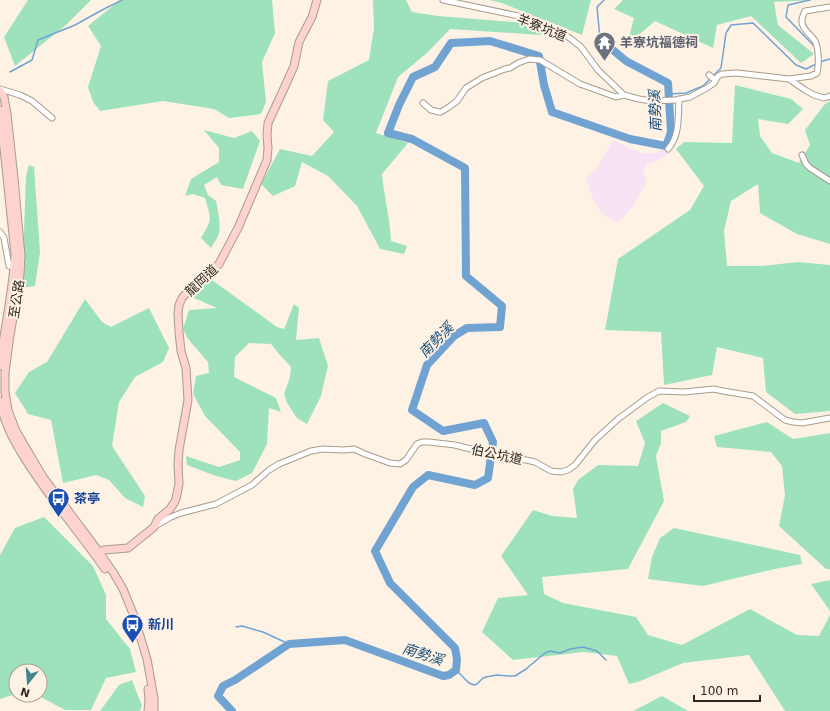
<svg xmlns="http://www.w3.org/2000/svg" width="830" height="711" font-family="'DejaVu Sans','Noto Sans TC',sans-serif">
<rect width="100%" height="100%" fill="#fef2e5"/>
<path fill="#f7e3f3" d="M613 140 629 148 643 153H656L664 147 670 153 659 160 646 165 643 173 647 181 633 206 618 223 602 214 593 199 586 177 597 168Z"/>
<path fill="#9ee2bd" d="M28 0H91L66 25 15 66 4 37Z
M120 0H272L275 33 262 62 266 102 261 114 229 118 214 109 163 101 100 111 93 102 88 87 101 46 88 26Z
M373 0H406L412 12 438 16 526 23 546 30 540 35 450 29 428 52 398 77 376 133 408 143 382 174C384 196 390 218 391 241L407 246 404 254 380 249 357 206 328 176 302 162 295 186 273 196 261 184 280 149 312 156 334 132 323 120 328 81 369 60 374 28Z
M489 0H591L582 35 502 3Z
M623 0H816L774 2 778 25 814 54 801 63 751 16 717 25 713 48 655 21 627 45 634 18 614 9Z
M735 85 791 99 803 109 788 124 758 119 760 136 772 153 799 163 810 145 805 130 825 104 830 101V244L797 234 760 213 758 184 731 201 724 231 727 266H762L798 262 830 265V411L795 414 766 392 763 358 717 347 712 375 664 385 661 332 605 330 618 259 690 210 704 186 676 149 684 142 732 143Z
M204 130 234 138 252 131 260 141 243 189 221 185 217 177 204 185 208 195 216 201C218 211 221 224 219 234 217 239 213 244 211 248L201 238C213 218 211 219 205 198L193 194 185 196 191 179 219 162V148Z
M29 165 34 167 40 252 35 286 22 288 26 176Z
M212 280 277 327 284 329 294 304 299 308 296 340 319 338 328 366 321 396 307 424 297 418 287 403 284 394 290 377 291 367 279 354 271 344 249 343 235 357 234 377 276 398 281 412 269 408 267 444 252 473 236 481 216 476 187 465 186 456 219 467 240 460V452L205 416 193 394 196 376 209 373 208 362 188 339 183 329 189 310 217 308 187 295Z
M85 299 102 322 111 327 149 308 169 348 163 362 135 377 119 402 112 446 145 496 143 507 125 498 109 480 96 475 63 483 51 420 28 414 15 393 29 372 47 362Z
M663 403 690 416 686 422 661 431V443L656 456 664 501 628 569 542 577 544 594 563 603 636 617 648 635 682 645 750 609 797 635 819 636 830 615V711H785L749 655 683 663 638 682 629 684 617 656 584 652 513 660 482 632 498 598 528 595 501 556 533 510 552 516 577 518 573 489 578 480 598 465 638 466 645 443 636 421Z
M767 422 793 439 830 433V569H826L779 526 785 495 782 466 771 452 717 447 714 436Z
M44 517 93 566 106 595V619L130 649 136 672 106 678 91 710H65L37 695H40V671H16V694L0 699V555L15 528Z
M674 528 800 555 802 564 775 569 703 586 648 579 652 557 660 538Z
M830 580V611L811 584Z
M132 680 142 706 140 711H100L119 685Z
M662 696 688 711H633Z"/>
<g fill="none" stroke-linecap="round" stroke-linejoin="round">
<path stroke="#71a3d2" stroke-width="1.5" d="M810 0 788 5 786 17 815 47 816 57
M600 39 597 7 604 0
M820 62 826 60 830 59
M10 72 32 60 38 40 75 25 102 10 122 0
M669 94 686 93 703 86 721 68 726 33 731 25 753 23 796 65 806 69 816 64
M236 627 242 626 263 632 289 644
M456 670 469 683 474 685 477 684 483 678 486 677 497 675 508 676H515L526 669 545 653 550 651 560 653 570 649 583 647 597 651 606 660"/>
<path stroke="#71a3d2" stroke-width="8" d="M232 711 218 696 223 686 235 680 289 644 345 640 443 676 449 675 456 670 457 659 455 648 390 583 375 551 413 487 428 475 475 485 488 478 493 442 484 423 443 431 412 410 427 365 454 336 467 328 500 327 502 306 466 276 465 168 412 139 388 133 399 105 413 77 435 67 451 43 490 41 539 56 544 85 552 112 630 139 666 146 671 132 668 83 626 61 600 39"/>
<defs>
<path id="street" d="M443 0 528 18 563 34 571 39 581 47 598 70 624 95 639 99 651 101 675 100 690 97 707 88 714 83 718 76 722 74 737 73 789 79 805 90 814 95 824 98 830 96
M709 75 715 80
M789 79 811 76 817 73C819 64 819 49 815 41 811 34 801 29 802 20 802 17 804 14 805 11L830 7
M0 89 20 95 32 101 52 118
M423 103 431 110 439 112H441L449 107 457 101 466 88 482 78 505 69 510 68 518 63 529 59 540 60 580 84 616 97 624 95
M668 149C680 136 678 116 679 99
M802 155 806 164 810 168 830 181
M0 232 4 238 9 266 14 267
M155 526 171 517 181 513 216 504 252 485 269 470 279 464 311 451 323 449 344 450 354 449 365 454 390 463 400 464 406 460 417 444 422 442H429L455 445 482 452 500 457 526 460 535 462 551 471 561 472 568 470 575 465 595 440 618 419 648 397 659 391 684 392 714 389 723 391 753 396 785 420 793 422 802 423 830 418"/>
<path id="secondary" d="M0 91 4 97 7 114 14 178 21 256 20 274 9 342 5 373V392L8 410 16 431 43 477 99 552 113 572 123 589 134 616 147 659 154 698V711
M0 110 15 254C13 292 4 329 0 366
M0 401C4 424 15 443 27 462 51 500 80 533 105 569
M95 554 104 550 128 548 154 527 158 519 170 509 174 503 176 499 179 484 178 464 179 450 188 400 186 368 181 351 179 332 178 313 179 305 182 298 191 288 198 285 219 264 238 228 267 160 268 148 267 135 268 123 286 84 294 66 299 42 312 17 317 0
M148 711 149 699 148 689"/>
</defs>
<use href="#street" stroke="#a99c8c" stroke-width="7"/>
<use href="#secondary" stroke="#a99c8c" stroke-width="9"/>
<use href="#street" stroke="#fff" stroke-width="5"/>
<use href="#secondary" stroke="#fdd2cf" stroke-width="7"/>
</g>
<defs>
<symbol id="temple-pin" viewBox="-11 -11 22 30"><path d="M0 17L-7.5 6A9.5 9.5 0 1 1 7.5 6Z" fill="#6b7280" stroke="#fef2e5"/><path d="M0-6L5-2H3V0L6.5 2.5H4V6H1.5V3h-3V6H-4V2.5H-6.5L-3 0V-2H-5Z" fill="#fff"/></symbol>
<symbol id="bus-pin" viewBox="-11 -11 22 30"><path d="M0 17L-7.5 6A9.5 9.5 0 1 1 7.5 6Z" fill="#1a4fb4" stroke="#fef2e5"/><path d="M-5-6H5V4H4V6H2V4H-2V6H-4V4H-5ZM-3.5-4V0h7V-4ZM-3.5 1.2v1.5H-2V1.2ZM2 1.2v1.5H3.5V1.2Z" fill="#fff"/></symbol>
</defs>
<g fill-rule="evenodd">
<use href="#temple-pin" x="592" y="30" width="25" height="34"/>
<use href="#bus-pin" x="46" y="486" width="25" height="34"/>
<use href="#bus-pin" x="120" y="612" width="25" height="34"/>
</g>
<g text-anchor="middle" stroke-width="4" stroke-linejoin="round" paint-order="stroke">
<g font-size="13" fill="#2d2721" stroke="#fef2e5">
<text transform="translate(542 27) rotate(22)" y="5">羊寮坑道</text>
<text transform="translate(201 280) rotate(-43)" y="5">龍岡道</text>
<text transform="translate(16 299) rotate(-81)" y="5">至公路</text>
<text transform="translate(497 454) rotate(12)" y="5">伯公坑道</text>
</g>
<g font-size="13" font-weight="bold" fill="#5b616d" stroke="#fef2e5" text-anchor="start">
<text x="620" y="47">羊寮坑福德祠</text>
</g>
<g font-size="13" font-weight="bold" fill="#164399" stroke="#fef2e5" text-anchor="start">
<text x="74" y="503">茶亭</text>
<text x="148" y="629">新川</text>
</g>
<g font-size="14" font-style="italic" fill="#134a77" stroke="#fef2e5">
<text transform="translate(655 111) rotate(-92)" y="5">南勢溪</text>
<text transform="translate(436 340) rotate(-46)" y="5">南勢溪</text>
<text transform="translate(423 654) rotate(18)" y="5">南勢溪</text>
</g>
</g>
<g transform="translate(28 683) rotate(197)"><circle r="19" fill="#fef2e5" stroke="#aaa197"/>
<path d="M0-3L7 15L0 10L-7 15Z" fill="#418593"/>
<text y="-6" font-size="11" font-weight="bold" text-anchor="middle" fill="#2d2721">N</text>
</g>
<path d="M694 695v6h66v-6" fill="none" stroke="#2d2721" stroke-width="2"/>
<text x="700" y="695" font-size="12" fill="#2d2721" stroke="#fef2e5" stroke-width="3" paint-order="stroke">100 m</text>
</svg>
